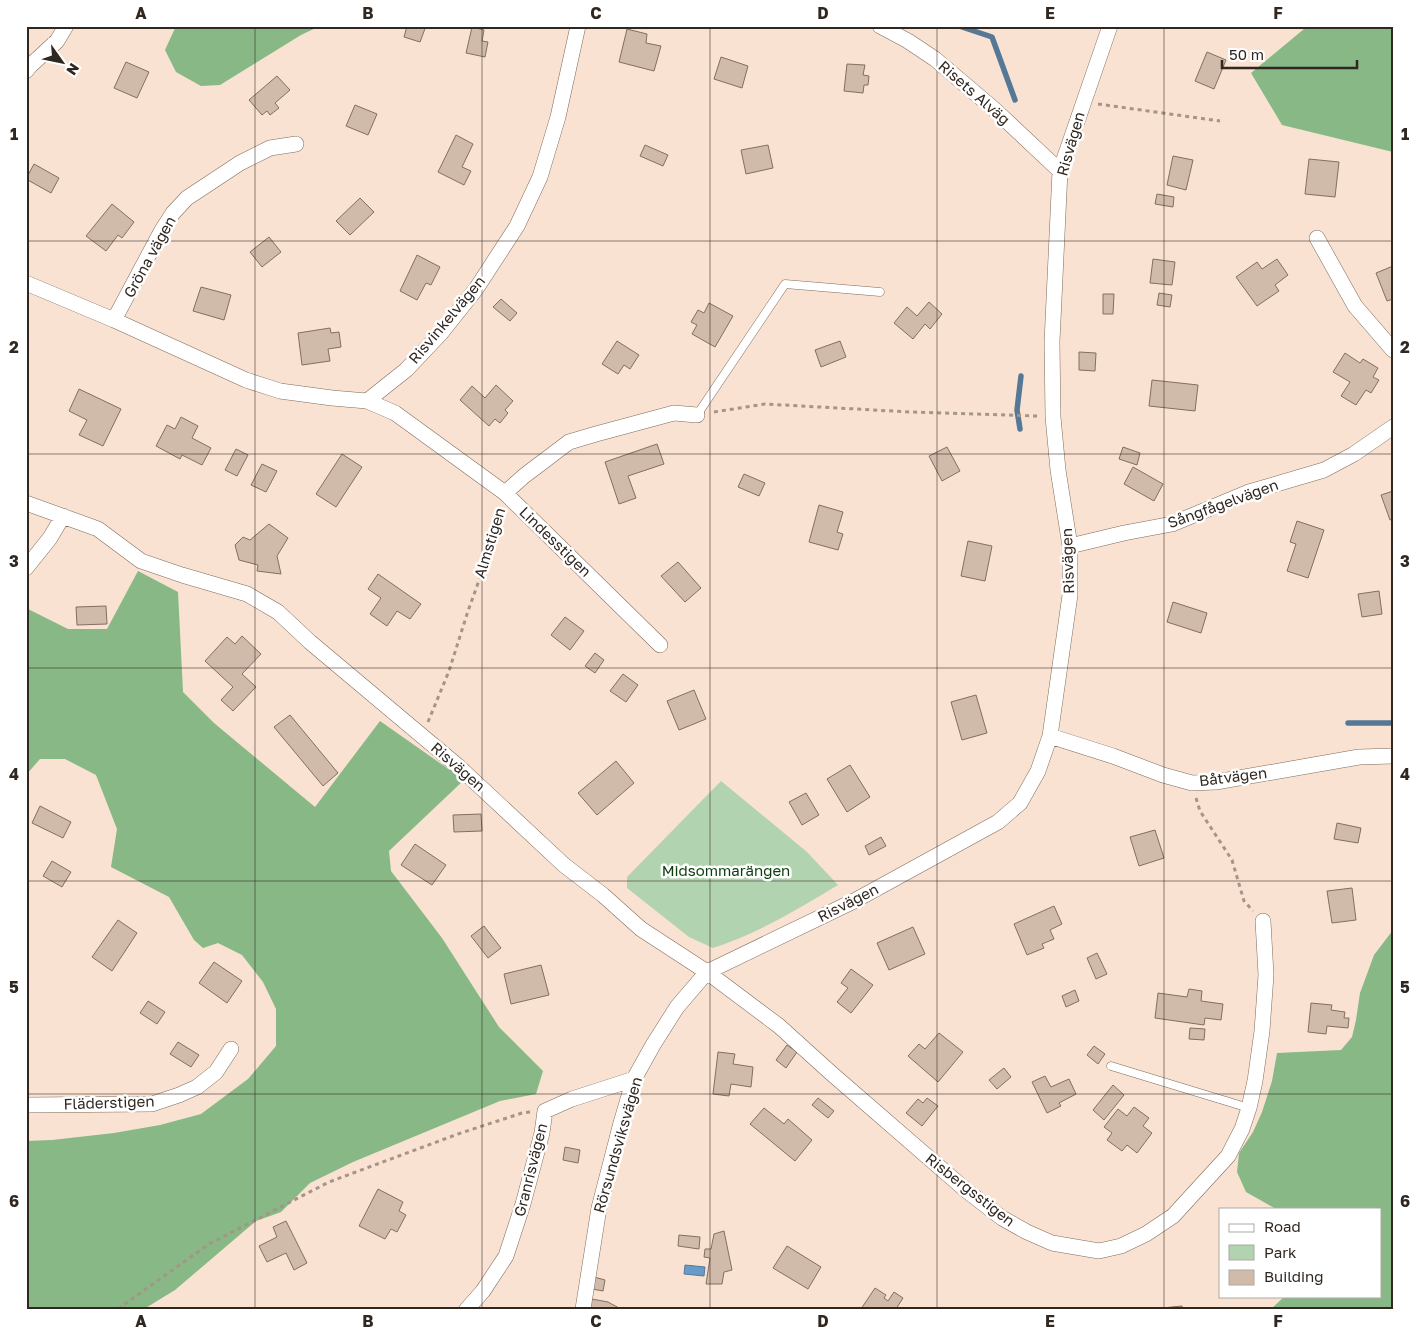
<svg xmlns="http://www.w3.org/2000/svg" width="1419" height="1335" font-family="'Golos Text',sans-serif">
<rect width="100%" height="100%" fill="#f9e2d1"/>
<path fill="#b2d3b0" d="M721 781 807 852 838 885C798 909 757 934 713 948L689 937 627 888V877Z"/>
<path fill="#87b885" d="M176 26H320L301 35 220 85 201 86 176 72 165 50Z
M1306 26H1393V152L1282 125 1251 73 1304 29Z
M138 571 178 592 183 692 214 723 315 807 380 721 464 780 389 851 391 871 442 938 499 1027 543 1071 536 1094 500 1101 353 1162 310 1183 281 1212 256 1221 175 1290 144 1309H26V1141L52 1140 114 1133 160 1125 201 1114 248 1079 276 1046V1009L263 982 242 955 218 943 203 948 194 940 169 897 111 867 117 829 96 775 65 759H40L26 775V608L68 629H107Z
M1393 930V1309H1271L1285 1296H1380V1209H1276L1246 1192 1237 1172 1239 1153 1253 1132 1262 1112 1272 1081 1277 1053 1341 1050 1352 1037 1356 1020 1360 993 1374 955Z"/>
<path fill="#679bca" stroke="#567897" d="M685 1265 705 1267 704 1276 684 1274Z"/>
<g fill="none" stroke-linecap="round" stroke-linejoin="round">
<path stroke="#567897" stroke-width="5.5" d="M959 26 992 37 1015 100
M1020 429 1017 410 1021 376
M1348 723H1393"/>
</g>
<path fill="#d0baa9" stroke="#836f60" d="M407 26H426L420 42 404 37Z
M472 27 484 30 482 41 488 42 485 57 466 53Z
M627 29 647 34 646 43 661 46 654 71 619 62Z
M1207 52 1226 60 1214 89 1195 81Z
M721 57 748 66 742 88 714 79Z
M126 62 149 72 137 98 114 88Z
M847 64 865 65 863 75 869 76 868 85H864L863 93 844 91Z
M277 76 290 90 275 103 279 108 270 115 267 111 262 115 249 100Z
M355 105 377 114 368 135 346 126Z
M456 135 473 144 462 167 471 171 464 185 438 172Z
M645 145 668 155 663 166 640 156Z
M768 145 773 168 746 174 741 150Z
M1173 156 1193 160 1186 190 1167 185Z
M1309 159 1339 162 1335 197 1305 194Z
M34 164 59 178 51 193 26 179Z
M1157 194 1174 197 1173 207 1155 204Z
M360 198 374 212 350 235 336 221Z
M112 204 134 222 122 238 118 235 106 251 86 236Z
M269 237 281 252 262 267 250 252Z
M417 255 440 267 431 285 426 283 417 300 400 291Z
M1153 259 1175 262 1172 285 1150 283Z
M1277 259 1288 275 1275 285 1279 291 1257 306 1236 277 1257 262 1262 269Z
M1393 266V299L1387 301 1376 273Z
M201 287 231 295 224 320 193 311Z
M1159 293 1172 295 1170 307 1157 305Z
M1103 294H1114L1113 314H1103Z
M501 299 517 313 510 321 493 307Z
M929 302 942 314 930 329 925 324 913 339 894 323 907 307 917 316Z
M709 303 733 316 715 347 692 334 697 325 691 322 698 310 704 313Z
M330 328 331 333 339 332 341 347 328 349 330 361 302 365 298 333Z
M617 341 639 355 630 369 624 365 618 374 602 364Z
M840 341 846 357 821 367 815 350Z
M1079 352 1096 353 1095 371 1079 370Z
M1345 353 1360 363 1363 359 1378 368 1373 377 1379 380 1371 393 1366 390 1356 405 1341 396 1350 382 1333 372Z
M1152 380 1198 385 1195 411 1149 406Z
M496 385 513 401 505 410 508 413 500 423 495 419 489 426 460 400 472 386 485 398Z
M79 389 121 409 103 446 79 435 87 420 69 411Z
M181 417 198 426 192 438 211 448 202 465 182 455 180 459 156 446 167 425 175 429Z
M657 444 664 464 628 476 636 498 619 504 605 462Z
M947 447 960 471 942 481 929 456Z
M1123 447 1140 453 1137 465 1119 459Z
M236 449 248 455 237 476 225 470Z
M342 454 362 467 336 507 316 494Z
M262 464 277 471 266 492 251 485Z
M1133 467 1163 484 1154 501 1124 484Z
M744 474 765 483 759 496 738 487Z
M1393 491V519L1390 520 1381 495Z
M819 505 843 512 837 532 843 534 838 550 809 542Z
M1297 521 1324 530 1308 578 1287 571 1296 544 1290 542Z
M269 524 288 538 277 556 281 574 257 571 258 565 239 560 235 545 243 537 250 540Z
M968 541 992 546 985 581 961 576Z
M678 562 701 588 685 602 661 576Z
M378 574 421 604 410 619 397 611 387 626 370 614 381 598 368 589Z
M1379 591 1382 614 1362 617 1358 594Z
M1173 602 1207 613 1201 633 1167 622Z
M106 606 107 624 77 625 76 607Z
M565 617 584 631 570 650 551 635Z
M242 636 261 654 242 674 256 687 233 711 221 700 233 687 205 661 227 637 235 644Z
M595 653 604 660 595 673 585 666Z
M623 674 638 685 626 702 610 691Z
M694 690 706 719 679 730 667 701Z
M976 695 987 733 962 740 951 702Z
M290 715 338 773 323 786 274 727Z
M616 761 634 783 597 815 578 793Z
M850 765 870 797 847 812 827 779Z
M806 793 819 815 802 825 789 802Z
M40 806 71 822 63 838 32 823Z
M481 814 482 831 454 832 453 815Z
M1337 823 1361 828 1358 843 1334 839Z
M1155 830 1164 858 1139 866 1130 837Z
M881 837 886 846 869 855 865 846Z
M415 844 446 865 432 885 401 865Z
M52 861 71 872 62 887 43 876Z
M1352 888 1356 920 1332 923 1327 891Z
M1054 906 1062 924 1050 930 1054 939 1042 944 1044 948 1027 955 1014 924Z
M118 920 137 933 112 971 92 957Z
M484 926 501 948 488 958 471 936Z
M913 927 925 954 889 970 877 943Z
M1097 953 1107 974 1096 979 1087 958Z
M214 962 242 981 227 1003 199 983Z
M541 965 549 995 511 1004 504 974Z
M851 969 873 985 851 1013 837 1002 848 988 841 983Z
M1189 989 1202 991 1201 1001 1223 1004 1221 1020 1205 1018 1204 1025 1155 1018 1158 993 1187 997Z
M1075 990 1079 1001 1066 1007 1062 996Z
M148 1001 165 1012 157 1024 140 1013Z
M1311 1003 1332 1005 1331 1010 1345 1012 1344 1018H1349L1348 1028 1327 1026 1326 1034 1308 1032Z
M1190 1028 1205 1029 1204 1040 1189 1039Z
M939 1033 963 1052 938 1082 908 1056 919 1044 925 1049Z
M178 1042 199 1055 191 1067 170 1054Z
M787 1045 797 1052 786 1068 776 1060Z
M1094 1046 1105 1054 1098 1064 1087 1055Z
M718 1052 735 1054 733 1064 753 1067 751 1087 731 1084 729 1096 713 1094Z
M1004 1068 1011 1077 997 1089 989 1080Z
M1045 1076 1051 1087 1069 1079 1076 1094 1059 1103 1061 1106 1047 1113 1032 1082Z
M1113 1085 1124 1095 1104 1120 1093 1110Z
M818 1098 834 1111 828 1118 812 1105Z
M927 1098 938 1106 922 1126 906 1113 918 1099 923 1103Z
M1134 1107 1149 1118 1143 1126 1152 1133 1137 1153 1127 1145 1122 1151 1107 1140 1112 1133 1104 1127 1118 1109 1127 1116Z
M764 1108 784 1124 788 1119 812 1140 795 1161 750 1124Z
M565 1147 580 1150 578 1163 563 1160Z
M378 1189 403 1202 399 1211 406 1215 397 1232 391 1229 385 1239 359 1226Z
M286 1221 307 1263 294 1270 286 1253 267 1262 259 1246 277 1237 273 1227Z
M724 1231 732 1270 724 1272 722 1284H706L710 1258 704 1257 705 1249H711L714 1234Z
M679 1235 700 1237 699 1249 678 1246Z
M787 1246 821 1267 808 1289 773 1268Z
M594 1277 605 1280 603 1291 592 1289Z
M875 1288 886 1295 884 1298 888 1301 894 1292 903 1298 896 1309H861Z
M592 1299 608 1302 619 1308 590 1309Z
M1182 1306 1183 1309H1152Z"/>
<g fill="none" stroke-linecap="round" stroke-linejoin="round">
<defs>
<path id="service" d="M697 415 785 284 880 292
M1111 1066 1249 1108"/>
<path id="minor" d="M880 26 908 41 935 59 995 110 1060 171
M26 71 31 65 57 41 66 26
M1317 238 1355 306 1393 350
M26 283 114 320 246 380 280 391 332 398 367 401 406 370 441 333 476 289 517 226 540 177 558 117 578 26
M114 320 162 230 173 213 187 198 240 163 270 148 296 144
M367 401 395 413 505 493 660 645
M505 493 524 476 569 442 596 434 674 413 697 415
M26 503 98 529 141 561 182 575 247 594 278 612 310 642 459 767 564 865 603 895 641 929 707 972 854 901 998 822 1020 803 1038 771 1050 736 1070 595V546L1058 470 1053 417 1052 342 1060 171 1110 26
M1070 546 1124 533 1172 524 1249 492 1324 470 1354 454 1393 427
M26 568 50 538 63 516
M1050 736 1113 756 1163 775 1192 783 1216 782 1359 757 1393 756
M26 1105 152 1104 179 1095 197 1087 216 1072 231 1049
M467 1309 483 1291 506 1256 523 1204 542 1133 545 1111 572 1099 634 1079
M583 1309 599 1208 621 1123 634 1079 653 1045 677 1007 707 972 779 1026 831 1073 967 1191 1002 1218 1027 1232 1052 1243 1099 1251 1121 1246 1146 1234 1173 1216 1228 1156 1242 1129 1249 1108 1255 1081 1262 1031 1266 975 1263 921"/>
</defs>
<use href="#service" stroke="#7f6b5c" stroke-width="9"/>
<use href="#minor" stroke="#7f6b5c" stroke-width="16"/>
<path stroke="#a59488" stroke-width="3" stroke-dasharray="4 4" stroke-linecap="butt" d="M1098 104 1220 121
M714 412 765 404 910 412 1037 416
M428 722 449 671 468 611 486 561 500 510
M1196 798 1200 811 1232 860 1244 901 1253 911
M118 1309 209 1244 329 1182 458 1134 522 1113 530 1112"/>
<use href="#service" stroke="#fff" stroke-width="8"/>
<use href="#minor" stroke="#fff" stroke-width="15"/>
</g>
<path fill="none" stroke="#302721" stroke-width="1" stroke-opacity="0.55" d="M255 26V1309M482 26V1309M710 26V1309M937 26V1309M1164 26V1309M26 241H1393M26 454H1393M26 668H1393M26 881H1393M26 1094H1393"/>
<g text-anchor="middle" stroke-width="5" stroke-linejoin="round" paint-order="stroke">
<g font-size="15" fill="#302721" stroke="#fff">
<text transform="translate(974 93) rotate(41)" y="5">Risets Alväg</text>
<text transform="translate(1071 144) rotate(-74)" y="5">Risvägen</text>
<text transform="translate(150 257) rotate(-61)" y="5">Gröna vägen</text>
<text transform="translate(447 320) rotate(-50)" y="5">Risvinkelvägen</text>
<text transform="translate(1223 504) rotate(-20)" y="5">Sångfågelvägen</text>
<text transform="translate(555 542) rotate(44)" y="5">Lindesstigen</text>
<text transform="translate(490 543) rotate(-73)" y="5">Almstigen</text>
<text transform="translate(1068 561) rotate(-92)" y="5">Risvägen</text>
<text transform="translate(458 767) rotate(41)" y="5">Risvägen</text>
<text transform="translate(1233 777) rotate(-7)" y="5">Båtvägen</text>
<text transform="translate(848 903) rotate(-27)" y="5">Risvägen</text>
<text transform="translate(109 1103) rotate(-2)" y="5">Fläderstigen</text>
<text transform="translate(618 1145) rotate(-74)" y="5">Rörsundsviksvägen</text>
<text transform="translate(531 1170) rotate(-76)" y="5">Granrisvägen</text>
<text transform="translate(970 1190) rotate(38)" y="5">Risbergsstigen</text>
</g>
<g font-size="15" fill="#0a3e0c" stroke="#fff">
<text x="726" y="876">Midsommarängen</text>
</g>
</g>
<rect width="1419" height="1335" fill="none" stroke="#ffffff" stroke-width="55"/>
<rect x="1219" y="1208" width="162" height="90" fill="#ffffff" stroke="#aca9a6"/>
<rect x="1229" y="1224" width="25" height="8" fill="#ffffff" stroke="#aca9a6"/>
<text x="1264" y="1232" font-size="15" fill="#302721">Road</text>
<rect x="1229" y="1245" width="25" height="15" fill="#b2d3b0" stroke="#aca9a6"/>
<text x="1264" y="1258" font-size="15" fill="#302721">Park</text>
<rect x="1229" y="1270" width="25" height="15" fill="#d0baa9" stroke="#aca9a6"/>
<text x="1264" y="1282" font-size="15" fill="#302721">Building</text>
<g transform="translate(62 62) rotate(123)" stroke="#ffffff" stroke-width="4" paint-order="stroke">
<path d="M0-4L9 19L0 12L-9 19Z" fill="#302721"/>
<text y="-8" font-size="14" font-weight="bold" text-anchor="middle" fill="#302721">N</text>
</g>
<path d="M1222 60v8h135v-8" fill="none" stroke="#302721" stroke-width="2.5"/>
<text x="1229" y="60" font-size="15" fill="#302721" stroke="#ffffff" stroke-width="4" paint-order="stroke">50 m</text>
<rect x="28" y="28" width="1364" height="1280" fill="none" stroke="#302721" stroke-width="2"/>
<g font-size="16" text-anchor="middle" font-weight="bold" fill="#302721">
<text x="141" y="19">A</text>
<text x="368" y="19">B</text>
<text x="596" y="19">C</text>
<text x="823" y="19">D</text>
<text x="1050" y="19">E</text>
<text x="1278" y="19">F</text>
<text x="14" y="140">1</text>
<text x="1405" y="140">1</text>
<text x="14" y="353">2</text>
<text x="1405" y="353">2</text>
<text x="14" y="567">3</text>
<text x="1405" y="567">3</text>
<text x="14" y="780">4</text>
<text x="1405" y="780">4</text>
<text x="14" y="993">5</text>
<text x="1405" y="993">5</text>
<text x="14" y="1207">6</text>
<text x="1405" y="1207">6</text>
<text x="141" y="1327">A</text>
<text x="368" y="1327">B</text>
<text x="596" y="1327">C</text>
<text x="823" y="1327">D</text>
<text x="1050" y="1327">E</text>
<text x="1278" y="1327">F</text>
</g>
</svg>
